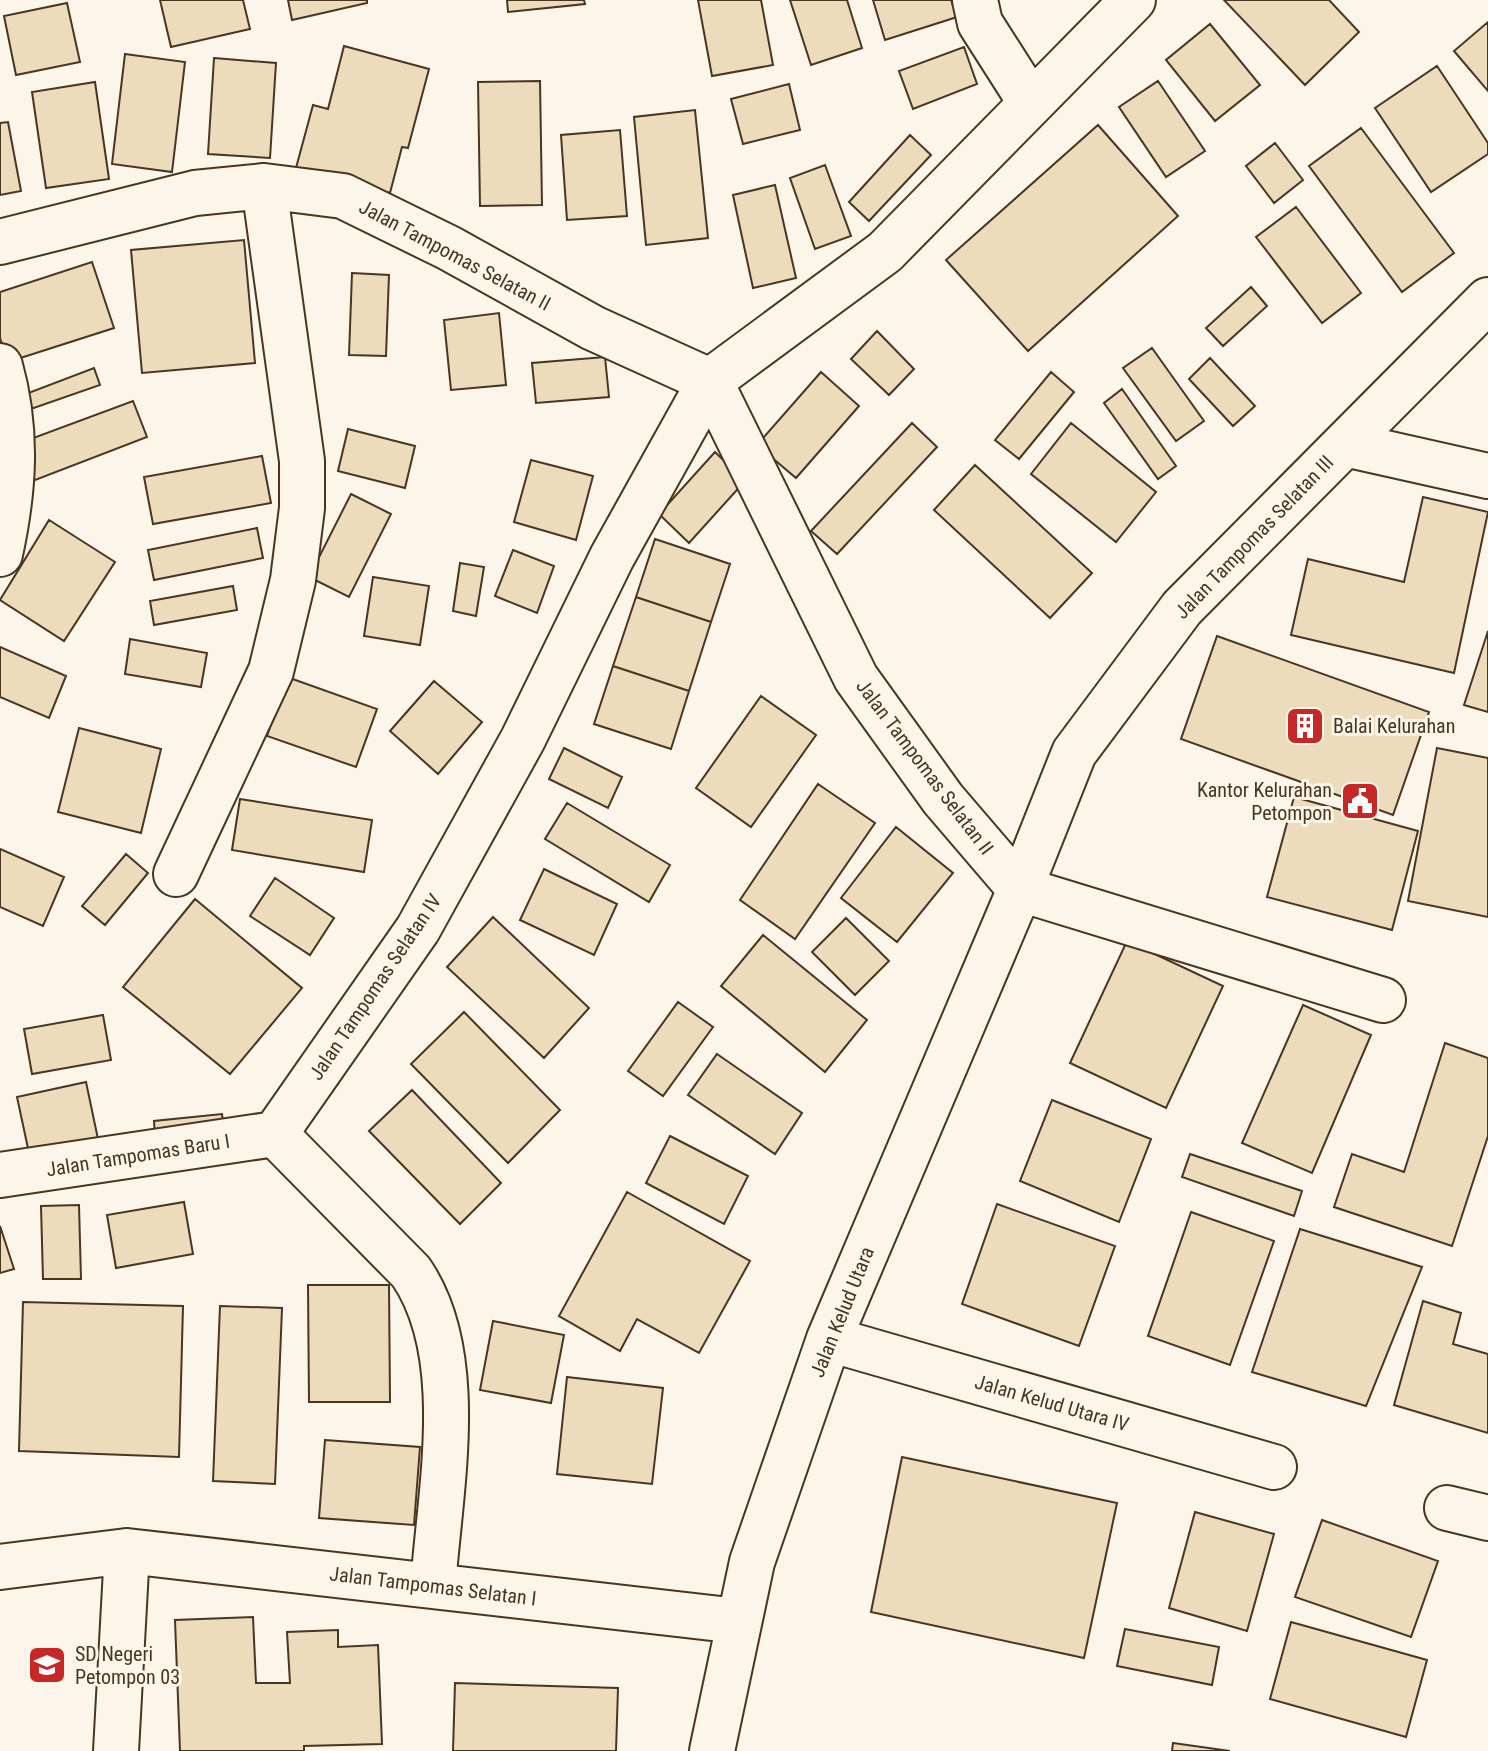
<svg xmlns="http://www.w3.org/2000/svg" width="1488" height="1751" font-family="'Roboto Condensed',sans-serif">
<rect width="100%" height="100%" fill="#fbf6e9"/>
<path fill="#ecdcbc" stroke="#4a3520" stroke-width="2" d="M160 0H243L250 29 171 47Z
M288 0H367V3L292 20Z
M507 0H584L585 4 508 12Z
M698 0H761L773 65 712 76Z
M790 0H847L862 48 811 65Z
M873 0H951L957 17 885 40Z
M1224 0H1329L1359 32 1305 85Z
M67 3 80 62 16 75 4 16Z
M1488 22V91L1454 51Z
M1210 24 1260 85 1215 121 1166 60Z
M344 46 429 69 408 148 402 147 390 193 296 168 313 105 328 109Z
M964 47 977 84 913 109 899 71Z
M125 54 185 62 172 172 112 164Z
M214 58 276 63 270 158 208 154Z
M1437 66 1488 143V154L1431 192 1375 108Z
M540 81 542 205 480 206 478 82Z
M1158 81 1205 151 1166 177 1119 107Z
M95 82 109 179 46 188 32 92Z
M789 84 800 130 743 144 731 99Z
M695 110 708 238 646 245 634 117Z
M8 122 21 191 0 195V123Z
M1098 125 1178 216 1028 351 946 260Z
M1361 128 1454 253 1402 292 1309 166Z
M620 130 627 216 567 220 561 135Z
M910 135 931 155 869 221 849 202Z
M1275 143 1303 180 1274 203 1246 166Z
M825 165 851 236 815 249 790 178Z
M775 185 796 278 753 288 733 195Z
M1296 207 1361 293 1322 323 1256 237Z
M244 240 255 363 142 373 131 250Z
M92 262 114 328 8 362 0 338V292Z
M352 273 389 275 386 356 349 355Z
M1251 287 1267 306 1223 346 1206 328Z
M499 313 506 385 451 390 444 320Z
M877 331 914 369 889 395 851 359Z
M1152 348 1204 421 1176 441 1123 368Z
M605 357 609 397 536 403 532 363Z
M1210 358 1255 406 1233 426 1189 379Z
M94 368 100 385 28 410 23 395Z
M821 372 859 406 796 478 757 445Z
M1051 372 1074 392 1019 459 995 440Z
M1122 389 1176 466 1158 479 1104 403Z
M133 401 147 437 30 482 17 444Z
M912 423 937 447 837 554 811 531Z
M1071 423 1156 492 1116 542 1031 474Z
M348 429 415 446 405 488 338 471Z
M715 452 745 481 689 543 659 514Z
M262 456 271 503 153 524 144 477Z
M531 460 593 476 576 540 514 522Z
M975 465 1092 573 1050 618 934 510Z
M351 494 391 514 349 597 309 577Z
M1423 497 1488 512 1454 673 1291 635 1308 559 1404 582Z
M49 520 115 562 64 641 0 600Z
M257 528 263 558 154 580 148 550Z
M655 539 730 564 711 622 636 597Z
M513 550 554 566 537 613 495 596Z
M460 563 484 567 476 616 453 611Z
M373 577 429 586 420 645 364 636Z
M233 586 237 610 154 625 150 601Z
M636 597 711 622 689 691 613 666Z
M1488 631V712L1464 705Z
M1217 636 1429 712 1393 815 1181 739Z
M130 639 207 653 201 687 125 674Z
M0 647 66 676 49 718 0 697Z
M613 666 689 691 671 749 594 724Z
M287 677 377 709 356 767 267 736Z
M434 681 482 722 438 774 390 731Z
M761 696 816 735 751 827 696 788Z
M79 728 161 749 141 833 58 812Z
M564 748 622 777 608 808 549 779Z
M1437 748 1488 758V917L1408 901Z
M818 784 875 823 795 939 740 900Z
M1294 797 1418 831 1392 930 1267 897Z
M240 799 372 820 364 872 232 850Z
M567 803 670 865 649 902 545 839Z
M896 827 953 873 897 942 841 898Z
M0 849 64 877 43 926 0 907Z
M126 854 148 873 105 925 82 906Z
M544 869 617 904 594 955 520 920Z
M275 878 334 918 310 955 250 916Z
M195 899 302 988 230 1074 123 987Z
M493 917 589 1008 544 1058 447 967Z
M846 918 889 961 855 995 812 952Z
M763 935 867 1020 825 1072 721 986Z
M1127 941 1223 986 1166 1108 1070 1063Z
M678 1002 713 1027 663 1096 628 1071Z
M1303 1005 1371 1035 1312 1173 1242 1143Z
M464 1012 560 1110 508 1163 411 1064Z
M103 1015 111 1060 32 1074 24 1029Z
M1445 1043 1488 1058V1136L1452 1246 1334 1207 1352 1154 1404 1172Z
M717 1054 802 1113 775 1154 688 1095Z
M86 1082 98 1139 29 1153 17 1097Z
M412 1090 501 1183 460 1224 369 1131Z
M1052 1100 1151 1139 1119 1222 1020 1181Z
M222 1114 224 1128 155 1136 154 1121Z
M670 1136 748 1176 724 1224 646 1183Z
M1190 1154 1302 1191 1294 1216 1182 1177Z
M627 1192 750 1261 699 1353 637 1319 620 1351 559 1316Z
M184 1202 193 1254 116 1268 107 1215Z
M997 1204 1115 1246 1079 1346 962 1304Z
M79 1205 81 1279H43L41 1206Z
M1191 1212 1274 1241 1230 1365 1148 1336Z
M0 1226 14 1269 0 1273Z
M1300 1229 1422 1267 1366 1406 1252 1372Z
M308 1285H389L390 1402H309Z
M1423 1301 1461 1313 1453 1344 1488 1354V1433L1394 1405Z
M23 1302 183 1306 179 1457 19 1451Z
M220 1306 282 1308 275 1484 213 1481Z
M493 1321 564 1335 551 1403 480 1390Z
M567 1377 663 1388 652 1484 557 1474Z
M325 1440 420 1447 414 1525 319 1518Z
M902 1457 1117 1503 1084 1658 871 1612Z
M1195 1512 1274 1534 1247 1631 1169 1608Z
M1322 1520 1438 1561 1411 1637 1295 1597Z
M253 1617 256 1683H290L287 1632 338 1630V1647L378 1645 382 1744 304 1746V1751H180L175 1620Z
M1291 1622 1427 1660 1406 1737 1270 1699Z
M1125 1629 1219 1647 1212 1685 1117 1666Z
M455 1683 618 1688 616 1751H453Z
M1173 1743 1230 1751H1172Z"/>
<g fill="none" stroke-linecap="round" stroke-linejoin="round">
<defs>
<path id="minor" d="M975 0 980 23 1031 103
M0 242 195 193 264 186 343 196 449 248 593 328 710 381 856 678 943 799 1020 889
M0 366C18 430 14 490 0 554
M1345 444 1488 476
M176 874 271 671 293 580 302 508V461L264 186
M1020 889 1383 1000
M0 1175 275 1134
M829 1339 1274 1467
M1447 1508 1488 1518
M0 1567 127 1551 738 1621
M433 1586C440 1489 468 1355 411 1272L275 1134 418 929 523 739 612 557 710 381 885 252 1133 0
M116 1751 127 1551
M712 1751 752 1562 829 1339 1020 889 1074 753 1182 608 1488 300"/>
</defs>
<use href="#minor" stroke="#4a3520" stroke-width="48"/>
<use href="#minor" stroke="#fbf6e9" stroke-width="44"/>
</g>
<defs>
<symbol id="building-square" viewBox="-11 -11 22 22"><rect x="-9" y="-9" width="18" height="18" rx="4" fill="#c62828" stroke="#fbf6e9"/><path d="M-4-6H4V6H1V3H-1V6H-4ZM-2.5-4.3h1.7v1.8h-1.7ZM.8-4.3h1.7v1.8H.8ZM-2.5-1h1.7V.8h-1.7ZM.8-1h1.7V.8H.8Z" fill="#fff"/></symbol>
<symbol id="civic-square" viewBox="-11 -11 22 22"><rect x="-9" y="-9" width="18" height="18" rx="4" fill="#c62828" stroke="#fbf6e9"/><path d="M-.6-6.5H3V-4.5H.6V-3L4-1V1h2V6H-6V1h2V-1L-.6-3ZM-1.2 2.5V6h2.4V2.5Z" fill="#fff"/></symbol>
<symbol id="school-square" viewBox="-11 -11 22 22"><rect x="-9" y="-9" width="18" height="18" rx="4" fill="#c62828" stroke="#fbf6e9"/><path d="M0-5L7-2L0 1L-7-2ZM-4 1L0 2.5L4 1V4Q0 6-4 4Z" fill="#fff"/></symbol>
</defs>
<g fill-rule="evenodd">
<use href="#building-square" x="1283" y="704" width="44" height="44"/>
<use href="#civic-square" x="1338" y="779" width="44" height="44"/>
<use href="#school-square" x="25" y="1643" width="44" height="44"/>
</g>
<g text-anchor="middle" stroke-width="6" stroke-linejoin="round" paint-order="stroke">
<g font-size="20" fill="#4a3520" stroke="#fbf6e9">
<text transform="translate(455 255) rotate(28)" y="7">Jalan Tampomas Selatan II</text>
<text transform="translate(1254 537) rotate(-46)" y="7">Jalan Tampomas Selatan III</text>
<text transform="translate(925 767) rotate(53)" y="7">Jalan Tampomas Selatan II</text>
<text transform="translate(375 987) rotate(-56)" y="7">Jalan Tampomas Selatan IV</text>
<text transform="translate(138 1155) rotate(-9)" y="7">Jalan Tampomas Baru I</text>
<text transform="translate(842 1312) rotate(-68)" y="7">Jalan Kelud Utara</text>
<text transform="translate(1052 1403) rotate(16)" y="7">Jalan Kelud Utara IV</text>
<text transform="translate(433 1586) rotate(7)" y="7">Jalan Tampomas Selatan I</text>
</g>
<g font-size="20" fill="#4a3520" stroke="#fbf6e9" text-anchor="start">
<text x="1333" y="733">Balai Kelurahan</text>
<text x="1332" y="797" text-anchor="end">Kantor Kelurahan<tspan x="1332" dy="23">Petompon</tspan></text>
<text x="75" y="1661">SD Negeri<tspan x="75" dy="23">Petompon 03</tspan></text>
</g>
</g>
</svg>
